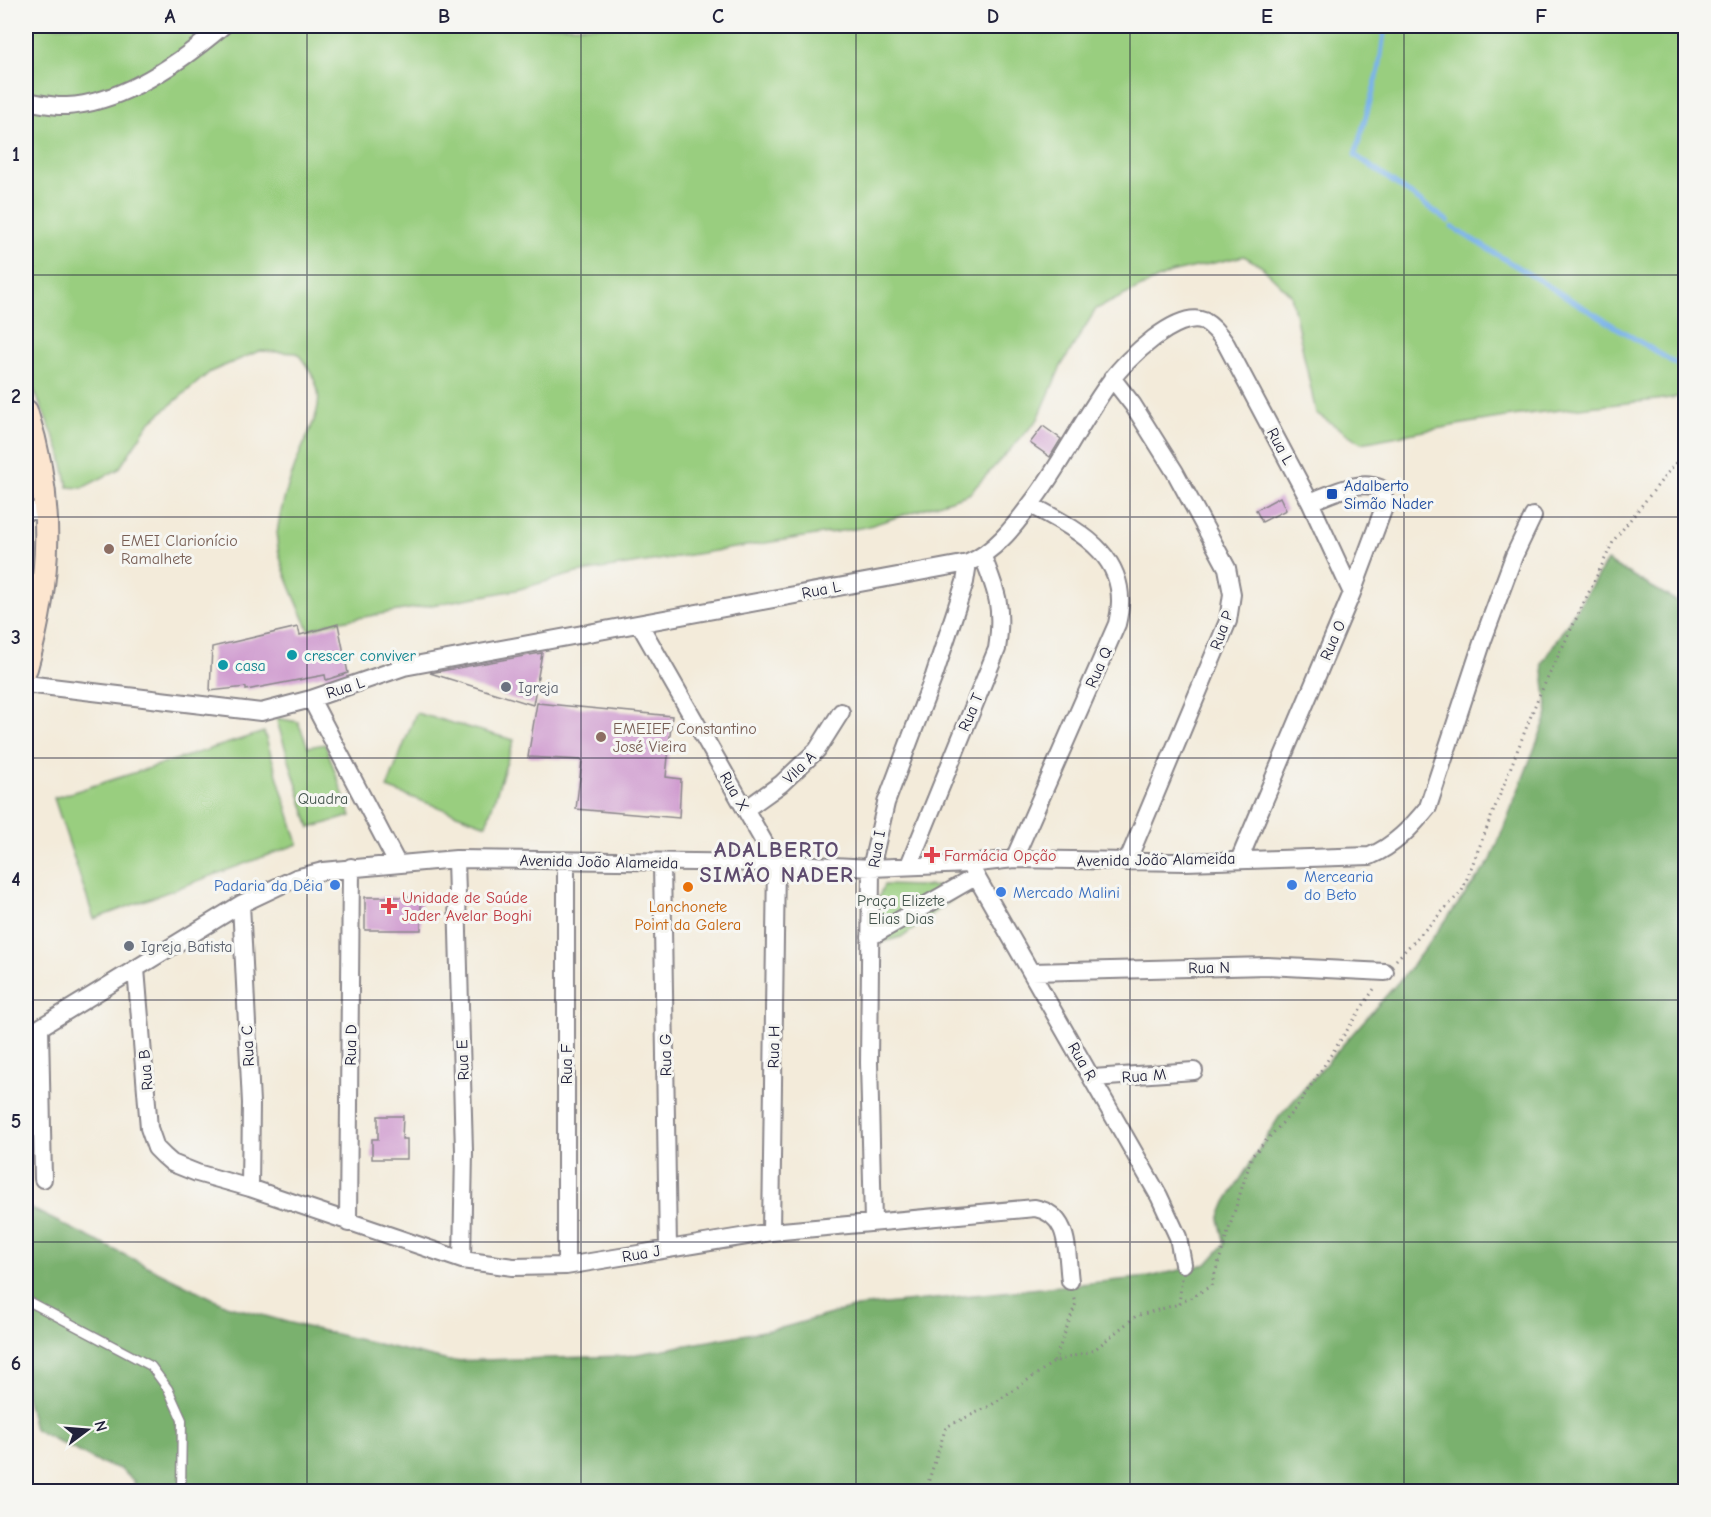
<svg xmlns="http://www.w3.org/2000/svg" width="1711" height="1517" font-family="'Comic Neue',sans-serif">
<rect width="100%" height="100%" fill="#f6f6f2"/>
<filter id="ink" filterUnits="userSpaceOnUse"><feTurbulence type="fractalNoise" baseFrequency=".0167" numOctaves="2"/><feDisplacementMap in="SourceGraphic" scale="12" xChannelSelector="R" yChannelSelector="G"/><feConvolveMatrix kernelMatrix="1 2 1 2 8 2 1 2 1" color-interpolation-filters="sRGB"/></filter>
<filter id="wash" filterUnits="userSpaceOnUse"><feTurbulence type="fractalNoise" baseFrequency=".008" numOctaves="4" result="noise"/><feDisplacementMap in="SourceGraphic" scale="24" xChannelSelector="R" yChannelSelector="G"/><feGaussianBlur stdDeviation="1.35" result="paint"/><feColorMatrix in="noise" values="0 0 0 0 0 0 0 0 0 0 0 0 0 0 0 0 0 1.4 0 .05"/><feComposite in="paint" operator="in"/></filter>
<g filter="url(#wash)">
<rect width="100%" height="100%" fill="#f3ebda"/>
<path fill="#99ce7f" stroke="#5e785d" stroke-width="1.5" d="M26 26H1685V396C1641 403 1597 405 1552 411 1488 418 1425 431 1361 443L1316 413 1291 295 1261 266 1244 256 1170 273 1096 309 1061 366 1038 419 969 494 866 527 576 573 516 590 330 623 309 630C299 606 275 559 277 534 280 509 289 481 298 458 316 413 334 397 297 353L259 351 210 372 149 423 119 469 82 488 68 487 60 451 26 371Z
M416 713 514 740 486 825 387 788Z
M276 718 298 722 308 747 325 744 351 816 310 828Z
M264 732 298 844 94 919 54 798Z
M884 885 954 887 957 896 904 936 880 943C872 928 876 899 884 885Z"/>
<path fill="#7ab16e" stroke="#4e6a54" stroke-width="1.5" d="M1607 561 1685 606V1491H135L134 1481 120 1469 98 1462 34 1429 26 1396V1206L226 1305 294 1324 449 1361 627 1356 785 1327 856 1307 1149 1277 1207 1264 1225 1244 1219 1219 1226 1202 1279 1117 1407 972 1491 860 1548 714 1542 663Z"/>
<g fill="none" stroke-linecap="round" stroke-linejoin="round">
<path stroke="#7ab3ea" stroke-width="5" d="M1385 26 1379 70 1355 155 1448 221
M1452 227 1686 370"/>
</g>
<g id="blocks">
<path fill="#ce97ce" d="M1043 426 1061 439 1050 457 1030 443Z
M1280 497 1286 510 1262 522 1256 510Z
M338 624 348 673 326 680 325 675 246 690V687L210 691 212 647 298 627 300 635Z
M542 653 533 705 430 673 535 654Z
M537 703 672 716 666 777 681 779 679 818 576 809 582 760 528 757Z
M365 897H421V930H365Z
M378 1116H403L402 1139H407V1159H372V1139H378Z"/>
</g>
</g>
<g filter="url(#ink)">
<use href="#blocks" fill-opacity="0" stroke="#8a868a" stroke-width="1.5"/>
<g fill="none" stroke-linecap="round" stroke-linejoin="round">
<defs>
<path id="lane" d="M26 1300 151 1366 168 1389 182 1420 181 1492"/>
<path id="street" d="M26 101C39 103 54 107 67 106 123 103 182 61 223 26
M1112 378 1133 405 1175 472 1227 568 1232 594 1228 621 1127 862
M26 511H48
M640 625 776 863 771 1232
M26 684 261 712 311 699 404 667 968 563C994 552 1013 528 1030 505 1061 466 1082 419 1112 379 1126 360 1178 309 1204 321 1213 326 1220 335 1226 344L1310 502 1352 593
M311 699 397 863
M746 809 781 784 817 750 841 712
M1240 858 1352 593 1386 502 1380 488C1358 479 1331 494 1310 502
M456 859 464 1151 462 1260
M1014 859 1117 624C1134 557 1079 531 1031 505
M662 863 668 1248
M969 864 1159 1196 1178 1237 1183 1264
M909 865 997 649C1003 609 998 594 983 557
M241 904 251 1103 250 1188
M870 937 975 877
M136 969 149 1128 156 1148 164 1156 172 1163 197 1173 250 1188 462 1260 513 1267 566 1266 771 1232 1035 1208C1071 1215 1066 1251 1070 1281
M1032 972 1267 966 1385 972
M40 1028 43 1179
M26 1036 241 904 296 878 323 871 456 859 776 863 871 868 969 864 1014 859 1185 862 1370 856C1394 846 1412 827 1428 807L1483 640 1514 556 1533 516
M1093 1078 1194 1071
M873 1221 869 1063 871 868 886 803 934 676 965 582 968 563
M348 1223 351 867
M566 1266V861"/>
<path id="secondary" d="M26 411C55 500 51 579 26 668"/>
</defs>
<use href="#lane" stroke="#8a868a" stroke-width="11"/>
<use href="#street" stroke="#8a868a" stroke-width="20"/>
<use href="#secondary" stroke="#8a868a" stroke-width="26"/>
<path stroke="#8a868a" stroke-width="3" stroke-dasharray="1.5 4.5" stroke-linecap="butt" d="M1396 960 1462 891 1538 698 1614 540 1686 450
M1179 1304 1182 1278
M1054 1362 1076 1303 1074 1296
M925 1492 946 1427 990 1406 1054 1362 1094 1350 1136 1316 1179 1304 1211 1286 1252 1156 1297 1107 1374 989"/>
<use href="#lane" stroke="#fff" stroke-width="8"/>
<use href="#street" stroke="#fff" stroke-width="16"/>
<use href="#secondary" stroke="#fce5cf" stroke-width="22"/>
</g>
</g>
<path fill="none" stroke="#22223b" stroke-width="1.5" stroke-opacity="0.55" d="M307 26V1492M581 26V1492M856 26V1492M1130 26V1492M1404 26V1492M26 275H1686M26 517H1686M26 758H1686M26 1000H1686M26 1242H1686"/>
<rect fill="#1a4fb4" stroke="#f6f6f2" stroke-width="2" x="1326" y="488" width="12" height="12" rx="3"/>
<g fill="#8d6e63" stroke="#f6f6f2" stroke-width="2">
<circle cx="109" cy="549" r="6"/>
<circle cx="601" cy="737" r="6"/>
</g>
<g fill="#0f9aa8" stroke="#f6f6f2" stroke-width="2">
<circle cx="292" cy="655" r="6"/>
<circle cx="223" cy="665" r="6"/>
</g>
<g fill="#6b7280" stroke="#f6f6f2" stroke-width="2">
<circle cx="506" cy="687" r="6"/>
<circle cx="129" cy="946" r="6"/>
</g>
<g fill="#e0444e" stroke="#f6f6f2" stroke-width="2">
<path d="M929 846h6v6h6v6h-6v6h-6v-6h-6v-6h6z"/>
<path d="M386 897h6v6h6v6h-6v6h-6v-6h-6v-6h6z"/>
</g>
<g fill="#3f7fe0" stroke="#f6f6f2" stroke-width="2">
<circle cx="335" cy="885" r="6"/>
<circle cx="1292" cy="885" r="6"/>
<circle cx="1001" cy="892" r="6"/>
</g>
<circle fill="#e8710a" stroke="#f6f6f2" stroke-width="2" cx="688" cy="887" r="6"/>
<g text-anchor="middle" stroke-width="6" stroke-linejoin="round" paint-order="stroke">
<g font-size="16" fill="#22223b" stroke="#f6f6f2">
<text transform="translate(1281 446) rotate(62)" y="6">Rua L</text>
<text transform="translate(821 589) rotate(-11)" y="6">Rua L</text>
<text transform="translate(1221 630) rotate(-70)" y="6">Rua P</text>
<text transform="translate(1332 640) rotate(-67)" y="6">Rua O</text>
<text transform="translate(1098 667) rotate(-66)" y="6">Rua Q</text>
<text transform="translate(345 687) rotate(-18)" y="6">Rua L</text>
<text transform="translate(970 712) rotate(-67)" y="6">Rua T</text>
<text transform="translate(799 767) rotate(-44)" y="6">Vila A</text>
<text transform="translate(735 791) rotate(60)" y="6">Rua X</text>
<text transform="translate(876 849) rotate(-80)" y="6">Rua I</text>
<text transform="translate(1156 859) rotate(-1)" y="6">Avenida João Alameida</text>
<text transform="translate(599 861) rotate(1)" y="6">Avenida João Alameida</text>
<text transform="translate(1209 967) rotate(-1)" y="6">Rua N</text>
<text transform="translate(350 1045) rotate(-89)" y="6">Rua D</text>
<text transform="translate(247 1046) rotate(-93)" y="6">Rua C</text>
<text transform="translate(773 1047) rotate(-89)" y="6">Rua H</text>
<text transform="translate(665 1055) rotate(-91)" y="6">Rua G</text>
<text transform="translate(462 1060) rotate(-92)" y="6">Rua E</text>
<text transform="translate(1083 1061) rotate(60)" y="6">Rua R</text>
<text transform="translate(566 1064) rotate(-90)" y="6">Rua F</text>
<text transform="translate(145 1070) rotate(-95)" y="6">Rua B</text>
<text transform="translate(1144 1075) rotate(-4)" y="6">Rua M</text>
<text transform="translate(641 1253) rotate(-10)" y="6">Rua J</text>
</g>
<g font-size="16" fill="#164399" stroke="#f6f6f2" text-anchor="start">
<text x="1344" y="491">Adalberto<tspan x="1344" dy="18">Simão Nader</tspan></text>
</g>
<g font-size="16" fill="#785e54" stroke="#f6f6f2" text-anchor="start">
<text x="121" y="546">EMEI Clarionício<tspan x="121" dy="18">Ramalhete</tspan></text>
<text x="613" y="734">EMEIEF Constantino<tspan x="613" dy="18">José Vieira</tspan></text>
</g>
<g font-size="16" fill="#0d838f" stroke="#f6f6f2" text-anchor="start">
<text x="304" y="661">crescer conviver</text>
<text x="235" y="671">casa</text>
</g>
<g font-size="16" fill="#5b616d" stroke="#f6f6f2" text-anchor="start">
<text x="518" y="693">Igreja</text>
<text x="141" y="952">Igreja Batista</text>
</g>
<g font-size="16" fill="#46564f" stroke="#f6f6f2">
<text x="323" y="804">Quadra</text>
<text x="901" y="906">Praça Elizete<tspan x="901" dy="18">Elias Dias</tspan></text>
</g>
<g font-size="16" fill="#be3a42" stroke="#f6f6f2" text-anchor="start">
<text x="944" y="861">Farmácia Opção</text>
<text x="402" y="903">Unidade de Saúde<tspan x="402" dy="18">Jader Avelar Boghi</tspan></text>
</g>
<g font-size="16" fill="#366cbe" stroke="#f6f6f2" text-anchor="start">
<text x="1304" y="882">Mercearia<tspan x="1304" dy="18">do Beto</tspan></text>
<text x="323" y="891" text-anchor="end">Padaria da Déia</text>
<text x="1013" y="898">Mercado Malini</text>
</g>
<g font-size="16" fill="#c56008" stroke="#f6f6f2">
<text x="688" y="912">Lanchonete<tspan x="688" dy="18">Point da Galera</tspan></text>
</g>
<g font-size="22" font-weight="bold" letter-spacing="1.5" fill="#5e4b6e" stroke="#f6f6f2">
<text x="777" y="857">ADALBERTO<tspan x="777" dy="25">SIMÃO NADER</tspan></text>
</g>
</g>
<rect width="1711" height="1517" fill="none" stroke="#f6f6f2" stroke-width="66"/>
<g transform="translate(87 1430) rotate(74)" stroke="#f6f6f2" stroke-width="4.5" paint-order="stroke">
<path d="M0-4.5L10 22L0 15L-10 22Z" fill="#22223b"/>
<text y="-9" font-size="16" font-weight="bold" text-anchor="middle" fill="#22223b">N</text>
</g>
<rect x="33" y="33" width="1645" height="1451" fill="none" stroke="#22223b" stroke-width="2"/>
<g font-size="20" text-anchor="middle" font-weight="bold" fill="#22223b">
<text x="170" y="23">A</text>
<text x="444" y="23">B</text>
<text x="718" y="23">C</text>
<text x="993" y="23">D</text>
<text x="1267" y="23">E</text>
<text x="1541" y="23">F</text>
<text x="16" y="161">1</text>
<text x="16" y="403">2</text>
<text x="16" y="644">3</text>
<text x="16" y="886">4</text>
<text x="16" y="1128">5</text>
<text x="16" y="1370">6</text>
</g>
</svg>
